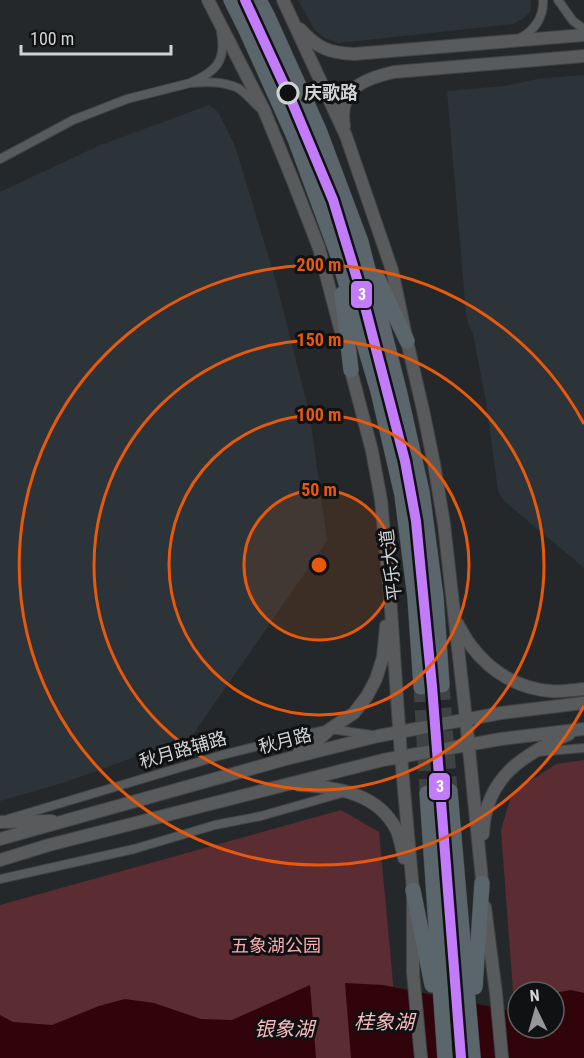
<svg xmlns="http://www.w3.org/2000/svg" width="584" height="1058" font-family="'Roboto Condensed','Noto Sans SC',sans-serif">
<rect width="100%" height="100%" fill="#25282a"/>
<path fill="#2c3439" d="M298 0H531L530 12 524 18 513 24 339 43 325 38 314 29Z
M584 75V568L504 501 498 491 486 401 473 334 467 321 466 313 447 91 504 86 537 79Z
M209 105 218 112 235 146 275 278 310 416 327 541 192 736 66 782 0 801V192L98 146Z"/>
<path fill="#5b2c32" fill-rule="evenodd" d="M584 760V1058H518L501 830 512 793 556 764ZM518 992H554V1028H518Z
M341 810 379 832 400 1058H0V905Z"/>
<path fill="#31040b" d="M345 983 383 985 518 1012V1028H554V993L571 990 584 993V1058H351Z
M310 985 316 1058H0V1015L13 1022 52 1025 99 1006 125 999 154 1003 201 1019 232 1020Z"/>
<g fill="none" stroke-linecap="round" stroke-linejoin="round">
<path stroke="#3f4244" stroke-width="15" stroke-dasharray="15 8" stroke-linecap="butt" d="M442 685 450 791
M421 687 427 793"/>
<defs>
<path id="street" d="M558 0 573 21 584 29
M221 32C227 62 215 72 190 83 206 82 223 81 238 88 246 93 253 102 260 108
M520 38C534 31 544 17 543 0
M0 159 73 120 127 99 190 83
M537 752 584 748
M8 819 222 755 290 738 330 729 372 735
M0 879 134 849 215 825 261 816 342 793"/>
<path id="secondary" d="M208 0 264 110 293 181 319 248 341 332
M283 0 346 136 392 270 407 341 423 410 434 464 444 524 466 719 483 890
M300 29C317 48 329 53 354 54L584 35
M344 126C338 89 363 79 394 72L584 56
M349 363 372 451 381 500 390 595 401 756 413 890V973L421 1058
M457 623C462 631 466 640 472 647 491 672 519 689 551 691 562 692 573 690 584 689
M299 752 318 740 330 729 354 713 367 696 376 679 383 657 386 626
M299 785C336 787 379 793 397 831 400 839 402 849 404 858
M0 822 52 821
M483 834C485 778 522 755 569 734
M0 839 286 759 378 736 501 713 584 703
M0 860 49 845 383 760 501 739 584 729
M485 907 496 993 502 1058"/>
<path id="highway" d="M231 0 246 30 295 139 337 253 378 391 402 495 415 598 421 687
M259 0 268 17 319 130 361 242 399 390 422 492 436 597 442 685
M378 279 407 341
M342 294 351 370
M450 791 473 1058
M427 793 445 1058
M413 890 432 985
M475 987 482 883"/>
</defs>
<use href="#street" stroke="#414345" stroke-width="10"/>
<use href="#secondary" stroke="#414345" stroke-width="14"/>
<use href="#highway" stroke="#414345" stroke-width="16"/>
<use href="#street" stroke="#585a5b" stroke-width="8"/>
<use href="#secondary" stroke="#585a5b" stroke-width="12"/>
<use href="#highway" stroke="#5b666c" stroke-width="15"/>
<defs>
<path id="metro-1" d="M245 0 292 102 333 200 362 295 405 461 416 521 432 686 461 1058"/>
</defs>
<use href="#metro-1" stroke="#0f1112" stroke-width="15"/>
<use href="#metro-1" stroke="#c27bf9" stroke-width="10"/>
</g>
<circle cx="319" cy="565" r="75" fill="#e8590c" fill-opacity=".12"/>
<g fill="none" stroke="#e8590c" stroke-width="3">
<circle cx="319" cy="565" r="75"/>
<circle cx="319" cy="565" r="150"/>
<circle cx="319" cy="565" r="225"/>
<path d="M584 706A300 300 0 1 1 584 424"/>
</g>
<circle fill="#0f1112" stroke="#d1d3d5" stroke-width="3" cx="288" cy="93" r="10"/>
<g text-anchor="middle" stroke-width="6" stroke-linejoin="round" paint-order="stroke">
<g font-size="18" font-weight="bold" fill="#d1d3d5" stroke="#0f1112" text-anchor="start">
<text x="304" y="99">庆歌路</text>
</g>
<g font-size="18" fill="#d1d3d5" stroke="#0f1112">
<text transform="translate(391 565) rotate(-97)" y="6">平乐大道</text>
<text transform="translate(285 741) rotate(-15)" y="6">秋月路</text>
<text transform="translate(183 750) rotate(-16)" y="6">秋月路辅路</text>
</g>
<g font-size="18" fill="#fbacb1" stroke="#0f1112">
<text x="276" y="952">五象湖公园</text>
</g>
<g font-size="20" font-style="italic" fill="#f8bcbf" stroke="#0f1112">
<text x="384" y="1029">桂象湖</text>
<text x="284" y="1036">银象湖</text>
</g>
</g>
<circle cx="319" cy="565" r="9" fill="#e8590c" stroke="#0f1112" stroke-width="3"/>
<g font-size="18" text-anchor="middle" font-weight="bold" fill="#e8590c" stroke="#0f1112" stroke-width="6" stroke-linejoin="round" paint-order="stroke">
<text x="319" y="271">200 m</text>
<text x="319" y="346">150 m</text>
<text x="319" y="421">100 m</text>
<text x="319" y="496">50 m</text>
</g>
<g stroke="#0f1112" stroke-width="2">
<rect x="350" y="280" width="23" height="29" rx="6" fill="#c27bf9"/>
<rect x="428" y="772" width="23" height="29" rx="6" fill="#c27bf9"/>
</g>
<g font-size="16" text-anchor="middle" font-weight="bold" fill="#fff">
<text x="362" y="300">3</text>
<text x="440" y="792">3</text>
</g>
<g transform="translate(536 1010) rotate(355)"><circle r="28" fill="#0f1112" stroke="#5d5f60" stroke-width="1.5"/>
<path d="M0-4.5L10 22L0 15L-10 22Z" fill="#959799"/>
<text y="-9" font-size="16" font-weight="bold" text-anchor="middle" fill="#d1d3d5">N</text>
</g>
<path d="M21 45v9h150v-9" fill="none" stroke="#d1d3d5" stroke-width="3"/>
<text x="30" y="45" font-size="18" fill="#d1d3d5" stroke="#0f1112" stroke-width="4.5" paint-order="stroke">100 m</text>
</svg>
